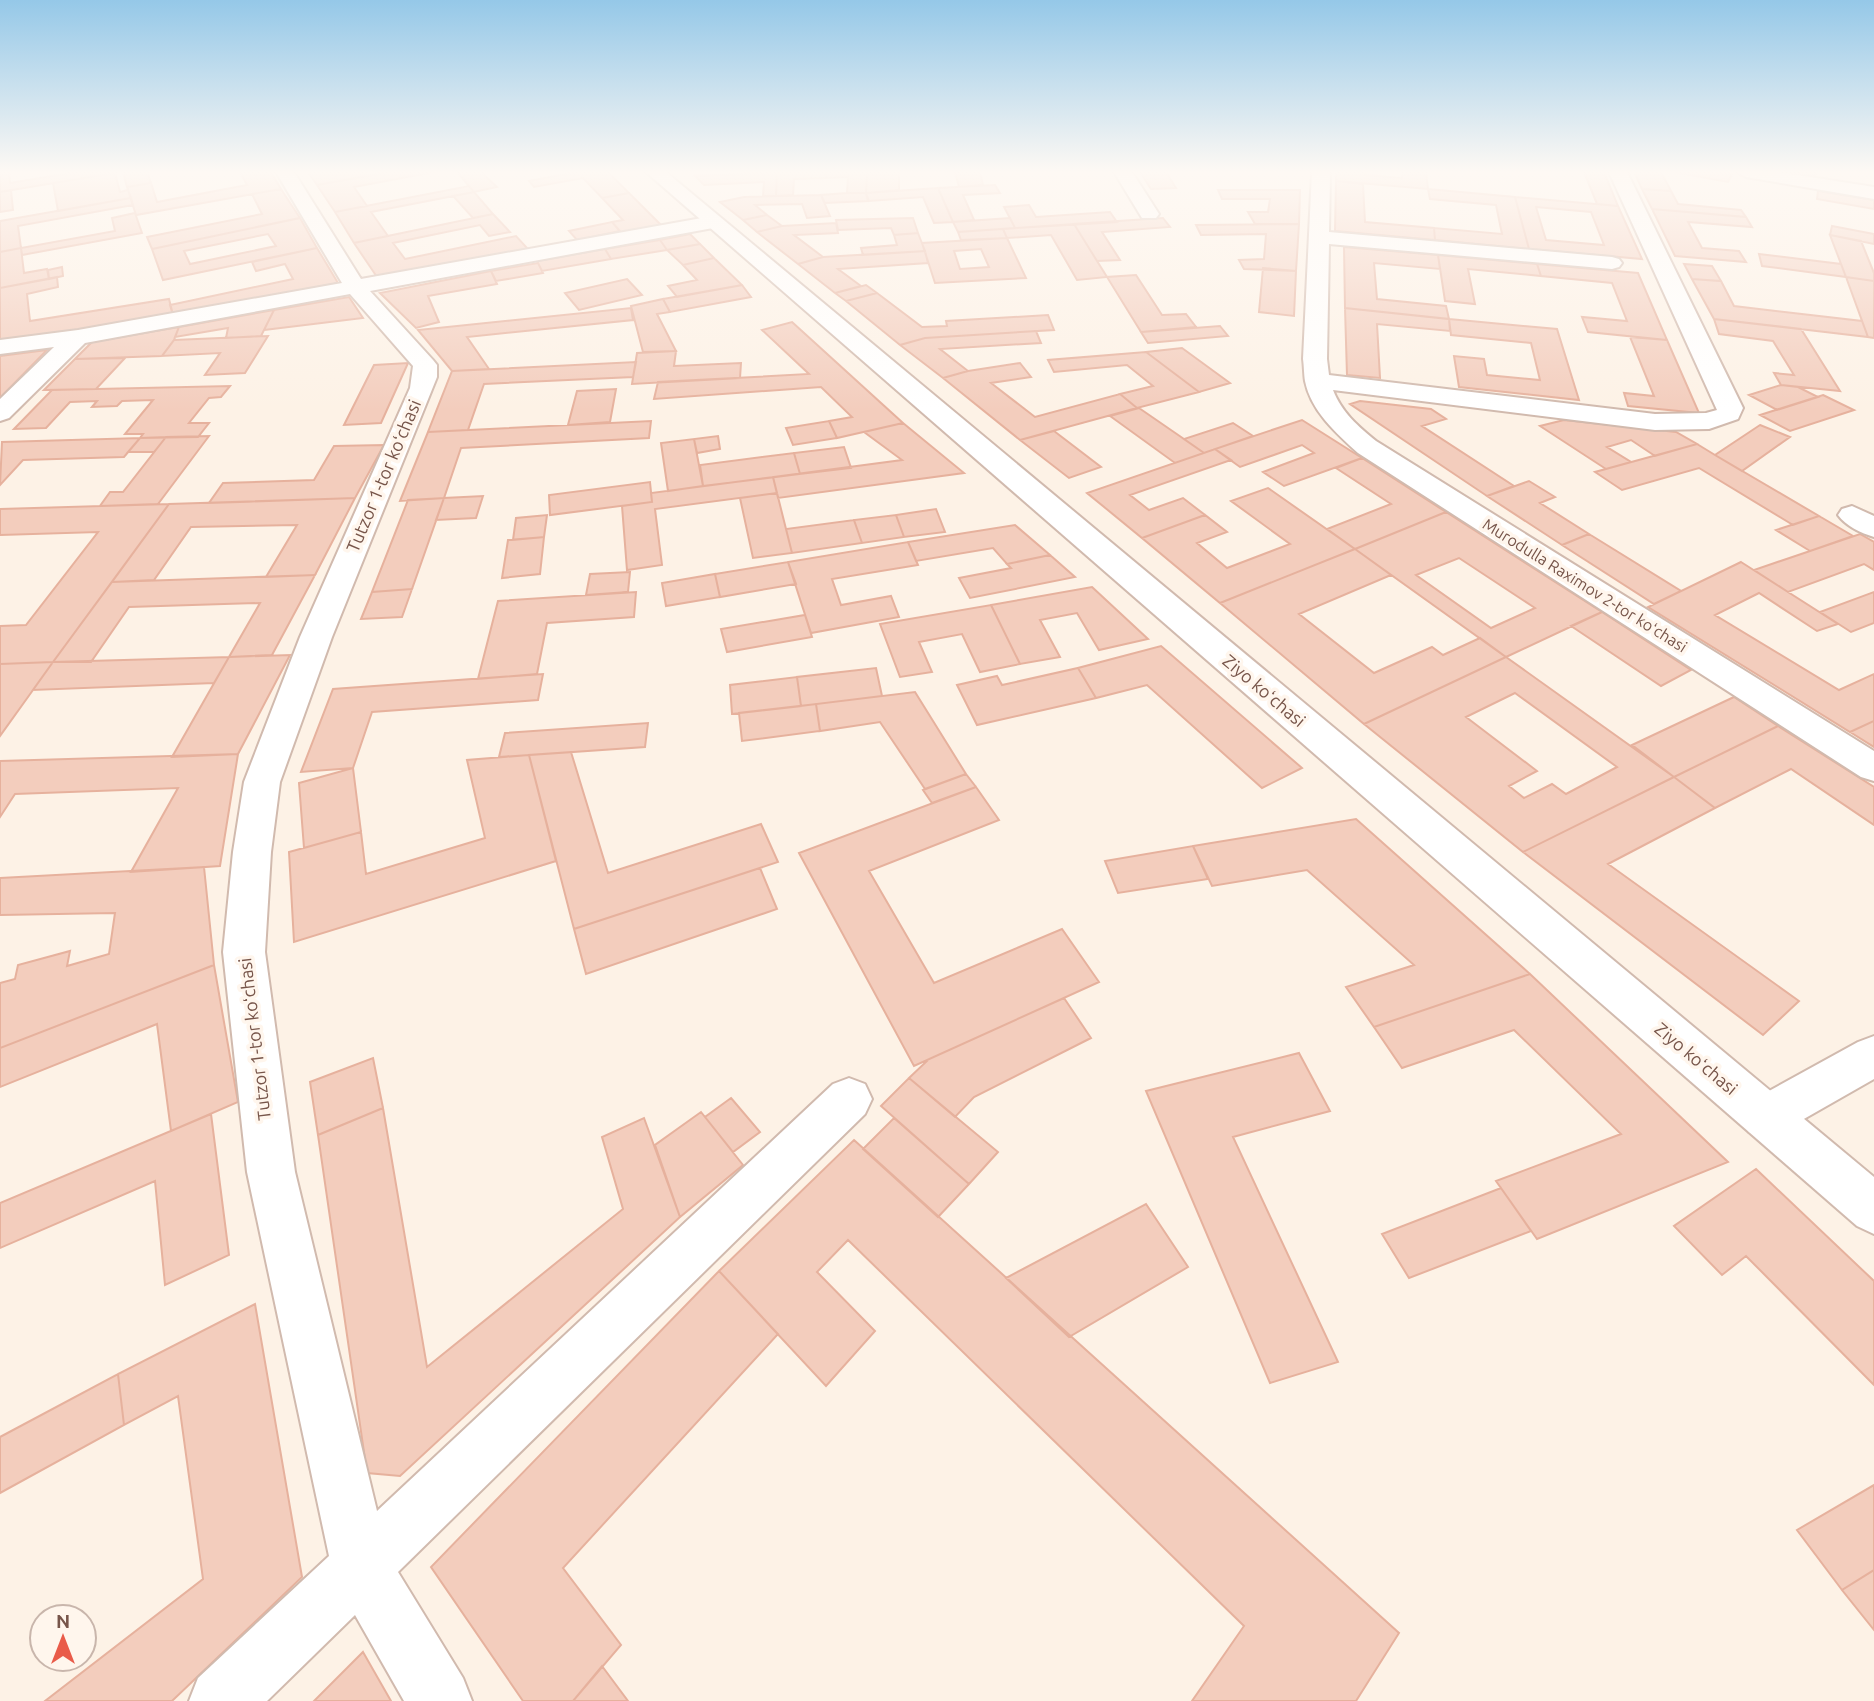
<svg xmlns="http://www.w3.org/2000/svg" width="1874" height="1701" font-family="Ubuntu,sans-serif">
<rect width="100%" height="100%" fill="#fdf2e6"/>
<path fill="#f3cdbd" stroke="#e6b19d" stroke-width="2" fill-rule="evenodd" d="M0 172H9L10 183 76 172H120L0 192Z
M123 172H147L151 183 127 187Z
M240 172H271L281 189 136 215 127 187 151 183 157 202 247 185Z
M308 172H365L368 176 317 185Z
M388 172H434L354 187 367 206 335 212 317 185Z
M457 172H481L497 187 474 192Z
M576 172H608L629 193 602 198 583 178 534 187 529 181Z
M777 172H825L826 178 794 179 793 195 776 196Z
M777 172 776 196H763L764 182 704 185 695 176Z
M825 172H867L866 193H847L848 177 826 178Z
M867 172H899V190L866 193Z
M955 172H980L983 185 959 187Z
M1140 172H1166L1176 188 1151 189Z
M1336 172H1365V175L1402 178V172H1426L1428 189 1336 181Z
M1584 172H1604L1618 206 1597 204Z
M1634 172H1661L1671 191 1642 189Z
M1674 172H1718L1732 174 1728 182Z
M1770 172H1811L1816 173 1814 180Z
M115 173 120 192 128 190 131 198 58 211 53 183Z
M1336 181 1363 184 1365 222 1434 228 1435 240 1335 231Z
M995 185 1000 193 963 195 974 220 953 222 938 188Z
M469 186 474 192 371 212 388 236 354 243 335 212Z
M938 188 953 222 934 223 923 197 869 201 866 193Z
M281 189 300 218 152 249 147 237 262 214 252 194Z
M1428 189 1515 197 1529 249 1435 240 1434 228 1502 234 1496 205 1430 199Z
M1642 189 1671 191 1678 204 1741 210 1746 217 1652 209Z
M11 190 13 210 0 212V192Z
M1218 190H1300L1299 224H1255L1248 212H1268L1270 199H1222Z
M1818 191 1874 200V209L1817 199Z
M474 192 493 214 473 218 453 196Z
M629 193 662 226 622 234 612 222 623 220 602 198Z
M847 193H866L868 201 825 203 821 195Z
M821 195 830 216 807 218 802 204 755 205 767 215 743 220 720 202 744 197Z
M1515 197 1618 206 1642 259 1529 249ZM1536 207 1591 212 1604 245 1546 240Z
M131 198 133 205 18 226 21 248 0 252V221Z
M1029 205 1036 217 1110 212 1117 222 1015 228 1004 207Z
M1652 209 1746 217 1752 227 1688 222 1702 248 1739 251 1746 262 1675 256Z
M135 213 142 233 22 255 21 248 115 231 112 218Z
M493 214 510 232 489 236 480 225 393 243 405 259 516 236 528 249 377 277 354 243Z
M767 215 782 226 757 232 743 220Z
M300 218 317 248 163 280 152 249ZM268 234 276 246 190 264 184 251Z
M913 218 918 233 894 235 891 228 838 230 836 220Z
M1010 218 1015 228 958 232 953 222Z
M1163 218 1170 227 1102 232 1120 260 1097 261 1074 224Z
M612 222 620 231 577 240 569 231Z
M836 223 838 233 794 235 823 257 798 264 757 232 782 226Z
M1074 224 1107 277 1077 280 1051 235 1007 238 1003 229Z
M1299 224 1296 271 1244 269 1239 260 1264 259 1266 234 1201 235 1196 225Z
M1832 226 1874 234V244L1830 235Z
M1003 229 1007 238 961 240 958 232Z
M918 233 925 251 863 255 861 248 897 245 894 235Z
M690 234 700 244 667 250 660 240Z
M1830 235 1861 241 1874 273V281L1846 277Z
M1007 238 1026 278 935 283 922 243ZM981 249 989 267 960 269 954 251Z
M660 240 667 250 611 259 605 249Z
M700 244 714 258 683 265 667 250Z
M1344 247 1438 255 1440 269 1374 263 1377 299 1446 306 1449 319 1345 308Z
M21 248 24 273 47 269 49 279 0 288V252Z
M317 248 338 283 173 315 170 305 293 279 285 264 256 271 252 262Z
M605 249 611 259 542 271 537 261Z
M925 251 928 263 838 269 861 286 835 293 798 264 823 257Z
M1759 254 1841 264 1846 277 1762 266Z
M1438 255 1537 264 1541 276 1468 269 1475 304 1445 301Z
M714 258 742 285 677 297 668 286 697 280 683 265Z
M538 263 543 273 496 281 491 271Z
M1537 264 1638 273 1667 340 1588 332 1582 317 1627 321 1612 283 1541 276Z
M1684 264 1712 266 1721 281 1692 279Z
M62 267 63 276 49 279 48 270Z
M1263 268 1296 271 1294 316 1259 312Z
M491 271 497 284 428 296 439 322 416 328 380 293Z
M1136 275 1162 315 1186 314 1196 327 1141 332 1107 277Z
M57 277 58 287 27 294 30 321 169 299 173 315 0 342V288Z
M1846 277 1874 281V338L1868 337Z
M627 279 642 295 579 310 565 293Z
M1692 279 1721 281 1734 306 1862 321 1868 337 1714 319Z
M742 285 751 297 670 312 663 299Z
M866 285 877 293 846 301 835 293Z
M877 293 922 327 947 326 946 321 1048 315 1054 330 925 338 900 345 846 301Z
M349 297 363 318 264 330 274 310Z
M663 299 670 312 657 314 676 351 643 352 631 306Z
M631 308 633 320 467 337 489 369 452 371 418 330Z
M1345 308 1449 319 1450 331 1377 324 1380 378 1347 375Z
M274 310 261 336 226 338 228 328 175 337 179 327Z
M1449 319 1557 329 1579 400 1459 387 1454 356 1484 359 1487 375 1540 380 1531 343 1451 335Z
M1714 319 1801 329 1840 391 1781 385 1774 373 1794 375 1773 341 1719 334Z
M792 322 903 423 837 438 829 421 852 417 821 387 654 399 658 382 809 374 762 330Z
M1220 326 1228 336 1148 343 1141 332Z
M179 327 174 340 162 356 75 359 92 342Z
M1036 331 1041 343 940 349 968 371 943 378 900 345 925 338Z
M268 336 245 373 205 375 220 353 162 356 174 340Z
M1630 337 1667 340 1699 413 1628 406 1624 393 1654 396Z
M1182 348 1230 383 1199 392 1146 352Z
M47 350 0 398V356Z
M676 351 674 366 741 363 740 378 632 384 637 353Z
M1146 352 1199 392 1137 408 1120 394 1153 386 1127 365 1054 372 1048 360Z
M125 358 96 389 44 390 75 359Z
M636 362 633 377 484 384 468 430 428 432 452 371Z
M408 363 381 423 344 425 374 365Z
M1020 363 1031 377 991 383 1035 417 1120 394 1137 408 1020 440 943 378 968 371Z
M1781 385 1798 387 1818 397 1777 410 1749 395Z
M230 386 221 397 209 398 189 423H209L198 437 140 438 143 434H125L153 400 122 401 117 406 92 407 97 401 70 402 46 428 14 429 52 390Z
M616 389 610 422 568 425 577 391Z
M1823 395 1854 410 1790 431 1760 415Z
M1360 401 1431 409 1446 419 1422 426 1514 486 1487 496 1350 404Z
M1139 408 1184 439 1204 453 1175 463 1110 416Z
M1302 420 1362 458 1284 486 1263 472 1314 453 1302 445 1240 467 1215 449Z
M1564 420 1676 432 1697 444 1655 456 1631 440 1607 447 1631 462 1606 469 1540 426Z
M651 421 649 438 461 448 444 498 400 501 428 432Z
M829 421 837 438 793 445 786 428Z
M903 423 964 473 778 498 773 477 902 460 864 432Z
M1233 423 1253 436 1204 453 1184 439Z
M1760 425 1790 437 1742 471 1715 455Z
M1054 431 1101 467 1069 478 1020 440Z
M209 436 158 504 100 506 110 492H123L166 437Z
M718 436 720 449 697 453 694 439Z
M166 437 154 452H128L140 438Z
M140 438 124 457 23 460 0 485 2 442Z
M694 439 703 486 668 491 661 443Z
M1697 444 1715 455 1819 516 1793 525 1699 468 1622 490 1595 472Z
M384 445 355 498 209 503 223 483 314 480 334 446Z
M844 447 851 468 800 474 794 453Z
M1215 449 1231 460 1130 495 1149 510 1183 498 1205 515 1142 538 1087 493Z
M794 453 800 474 703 486 700 465Z
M1362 458 1446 512 1355 549 1327 529 1391 504 1336 468Z
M773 477 777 493 655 509 662 565 627 570 622 506 652 502 651 493Z
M1529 481 1555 497 1540 503 1589 534 1562 545 1487 496Z
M650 482 652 502 550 515 549 495Z
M1268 488 1355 549 1220 603 1142 538 1205 515 1227 532 1197 543 1227 568 1290 544 1231 501Z
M777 493 792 553 753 558 740 498Z
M483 496 476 518 436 520 444 498Z
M355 498 315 575 266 577 297 525 191 527 154 580 112 582 169 504Z
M444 498 412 589 372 592 408 500Z
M169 504 53 662 0 664V626L26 625 98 532 0 535V509Z
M936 509 945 532 904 537 896 515Z
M1446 512 1602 612 1506 657 1355 549ZM1459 558 1535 608 1491 628 1416 575Z
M547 515 544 537 513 540 516 518Z
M896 515 904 537 862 543 854 520Z
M1819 516 1853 536 1810 551 1776 530Z
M854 520 862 543 792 553 786 529Z
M1015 525 1050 555 1007 564 993 548 916 561 908 542Z
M1589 534 1681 591 1654 604 1562 545Z
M1860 534 1874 542V570L1864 564 1788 592 1754 570Z
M544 537 540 574 502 578 508 540Z
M908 542 918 565 832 579 841 605 891 596 899 617 811 633 788 562Z
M1355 549 1391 575 1299 614 1374 673 1432 647 1443 655 1480 638 1506 657 1364 724 1220 603Z
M1050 555 1075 577 970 598 959 578 1011 568 1007 564Z
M788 562 796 584 720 597 715 574Z
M1741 562 1838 624 1817 631 1759 593 1715 615 1839 690 1874 674V721L1850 732 1648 607Z
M630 572 628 592 586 595 590 574Z
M715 574 720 597 666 606 662 583Z
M315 575 272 655 229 657 260 603 129 607 91 662H53L112 582Z
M1092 587 1148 639 1099 650 1077 613 1040 620 1060 657 1020 664 991 605Z
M412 589 402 617 361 619 372 592Z
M636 592 634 617 547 623 537 674 478 679 498 601Z
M1874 592V623L1851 632 1820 612Z
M991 605 1020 664 980 672 962 634 919 642 932 672 900 677 880 624Z
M1602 612 1691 670 1661 686 1571 626Z
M805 615 812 637 727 652 721 629Z
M1161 646 1302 768 1262 788 1147 685 1096 698 1078 668Z
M290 655 238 754 172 757 229 657Z
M229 657 214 683 33 690 53 662Z
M1506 657 1674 777 1523 852 1364 724ZM1515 693 1617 767 1566 794 1552 784 1524 798 1509 786 1537 771 1466 717Z
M53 662 33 690 0 736V664Z
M876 668 882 696 801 706 797 677Z
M1078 668 1096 698 977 725 957 685 997 676 1002 685Z
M543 674 538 700 372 712 353 768 301 772 333 689Z
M797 677 801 706 732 714 730 685Z
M915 692 966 774 925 789 880 722 820 731 816 704Z
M1734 697 1778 726 1674 777 1632 745Z
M816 704 820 731 742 741 739 713Z
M1874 721V747L1850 732Z
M648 723 645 747 499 757 505 733Z
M1778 726 1874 787V825L1791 769 1715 808 1674 777Z
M571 752 608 873 761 824 778 862 574 929 529 755Z
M238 754 220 866 131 872 178 788 15 794 0 817V761Z
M529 755 556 861 294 942 289 852 361 832 366 874 485 838 467 760Z
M353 768 361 832 304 848 299 783Z
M966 774 976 787 932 803 923 790Z
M1674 777 1715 808 1608 864 1799 1001 1763 1035 1523 852Z
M976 787 999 820 869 871 934 983 1062 929 1099 982 914 1066 799 853Z
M1356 819 1530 974 1374 1027 1346 987 1414 965 1307 870 1212 886 1193 846Z
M1193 846 1208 879 1118 893 1105 861Z
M204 867 214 965 0 1048V983L15 979 18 965 70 951 67 966 109 954 115 913 0 915V878Z
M760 868 777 909 586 974 574 929Z
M214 965 238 1102 171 1131 157 1024 0 1087V1048Z
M1530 974 1728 1162 1537 1239 1496 1181 1621 1134 1514 1030 1402 1068 1374 1027Z
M1064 998 1091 1038 974 1097 955 1117 909 1078 929 1059Z
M1299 1053 1330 1111 1233 1137 1338 1362 1270 1383 1146 1091Z
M373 1058 383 1108 318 1135 310 1082Z
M909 1078 998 1152 969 1184 881 1106Z
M731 1098 760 1132 733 1152 705 1117Z
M383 1108 427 1367 623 1209 602 1137 644 1118 680 1217 400 1476 367 1473 318 1135Z
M701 1112 743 1165 680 1217 655 1145Z
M211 1114 229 1255 165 1285 155 1181 0 1248V1203Z
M894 1118 969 1184 938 1217 863 1149Z
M854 1140 1399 1633 1356 1701H1192L1244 1626 848 1240 817 1272 875 1331 826 1386 719 1271Z
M1756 1169 1874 1281V1385L1746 1256 1722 1275 1674 1226Z
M1501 1188 1531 1231 1409 1278 1382 1234Z
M1146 1204 1188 1267 1069 1337 1006 1278Z
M719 1271 778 1334 563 1568 621 1645 573 1701H523L431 1567Z
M255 1304 302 1577 172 1701H45L203 1579 178 1396 124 1425 118 1374Z
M118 1374 124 1425 0 1493V1437Z
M1874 1485V1570L1842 1590 1797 1530Z
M1874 1570V1630L1842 1590Z
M363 1652 391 1701H314Z
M602 1666 628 1701H573Z"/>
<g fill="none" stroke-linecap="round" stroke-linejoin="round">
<defs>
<path id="minor" d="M276 172H294L361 279 713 216 723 222 713 228 370 291 433 360 437 365V377L332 637 280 782 271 852 265 952 295 1172 377 1511 833 1084 849 1078 865 1084 872 1099 865 1114 398 1572 463 1678 472 1701H404L355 1615 267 1701H189L198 1678 329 1556 247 1172 223 952 233 852 244 782 300 637 410 388 413 366 350 294 85 343 9 418 0 421V399L54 347 0 354V340L78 330 342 283Z
M1114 172H1132L1159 214 1156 218H1142Z
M1312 172H1330L1329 232 1612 257 1619 259 1622 263 1619 267 1612 269 1329 244 1327 359 1329 375 1655 414 1706 413 1717 410 1609 172H1627L1743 408 1738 419 1709 429 1655 430 1333 390C1342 413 1358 426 1376 441L1874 751V781L1861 777 1358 453C1336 433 1311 411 1305 381 1304 375 1304 366 1303 359Z
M1737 172H1778L1874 187V199L1746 177Z
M1852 506 1874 516V537C1861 533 1846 526 1838 515L1842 509Z
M1874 1036V1079L1781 1132 1765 1139 1749 1132 1742 1117 1749 1102 1858 1042Z"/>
<path id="tertiary" d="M646 172H666L1874 1177V1234L1857 1226Z"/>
</defs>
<use href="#minor" stroke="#d1baae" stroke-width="4"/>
<use href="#tertiary" stroke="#d1baae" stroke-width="4"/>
<use href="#minor" fill="#fff" fill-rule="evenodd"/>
<use href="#tertiary" fill="#fff" fill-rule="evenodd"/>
</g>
<linearGradient id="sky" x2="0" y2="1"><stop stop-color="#95c8e8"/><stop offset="0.42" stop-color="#fef9f4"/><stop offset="1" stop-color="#fef9f4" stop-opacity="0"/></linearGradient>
<rect width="1874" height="410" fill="url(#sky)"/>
<g text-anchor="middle" stroke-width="7" stroke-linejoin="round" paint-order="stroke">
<g font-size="16" fill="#77554a" stroke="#fff6ed">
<text transform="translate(1585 585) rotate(32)" y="6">Murodulla Raximov 2-tor koʻchasi</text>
</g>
<g font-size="18" fill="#77554a" stroke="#fff6ed">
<text transform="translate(384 476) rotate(-67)" y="6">Tutzor 1-tor koʻchasi</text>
<text transform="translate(1264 691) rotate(40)" y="6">Ziyo koʻchasi</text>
<text transform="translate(255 1039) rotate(-97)" y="6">Tutzor 1-tor koʻchasi</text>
<text transform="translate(1696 1059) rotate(40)" y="6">Ziyo koʻchasi</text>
</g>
</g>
<g transform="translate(63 1638)"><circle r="33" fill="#fff6ed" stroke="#c9b6ac" stroke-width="2"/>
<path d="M0-5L12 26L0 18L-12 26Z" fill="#e95b49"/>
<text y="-10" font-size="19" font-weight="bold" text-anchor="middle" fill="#77554a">N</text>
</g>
</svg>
